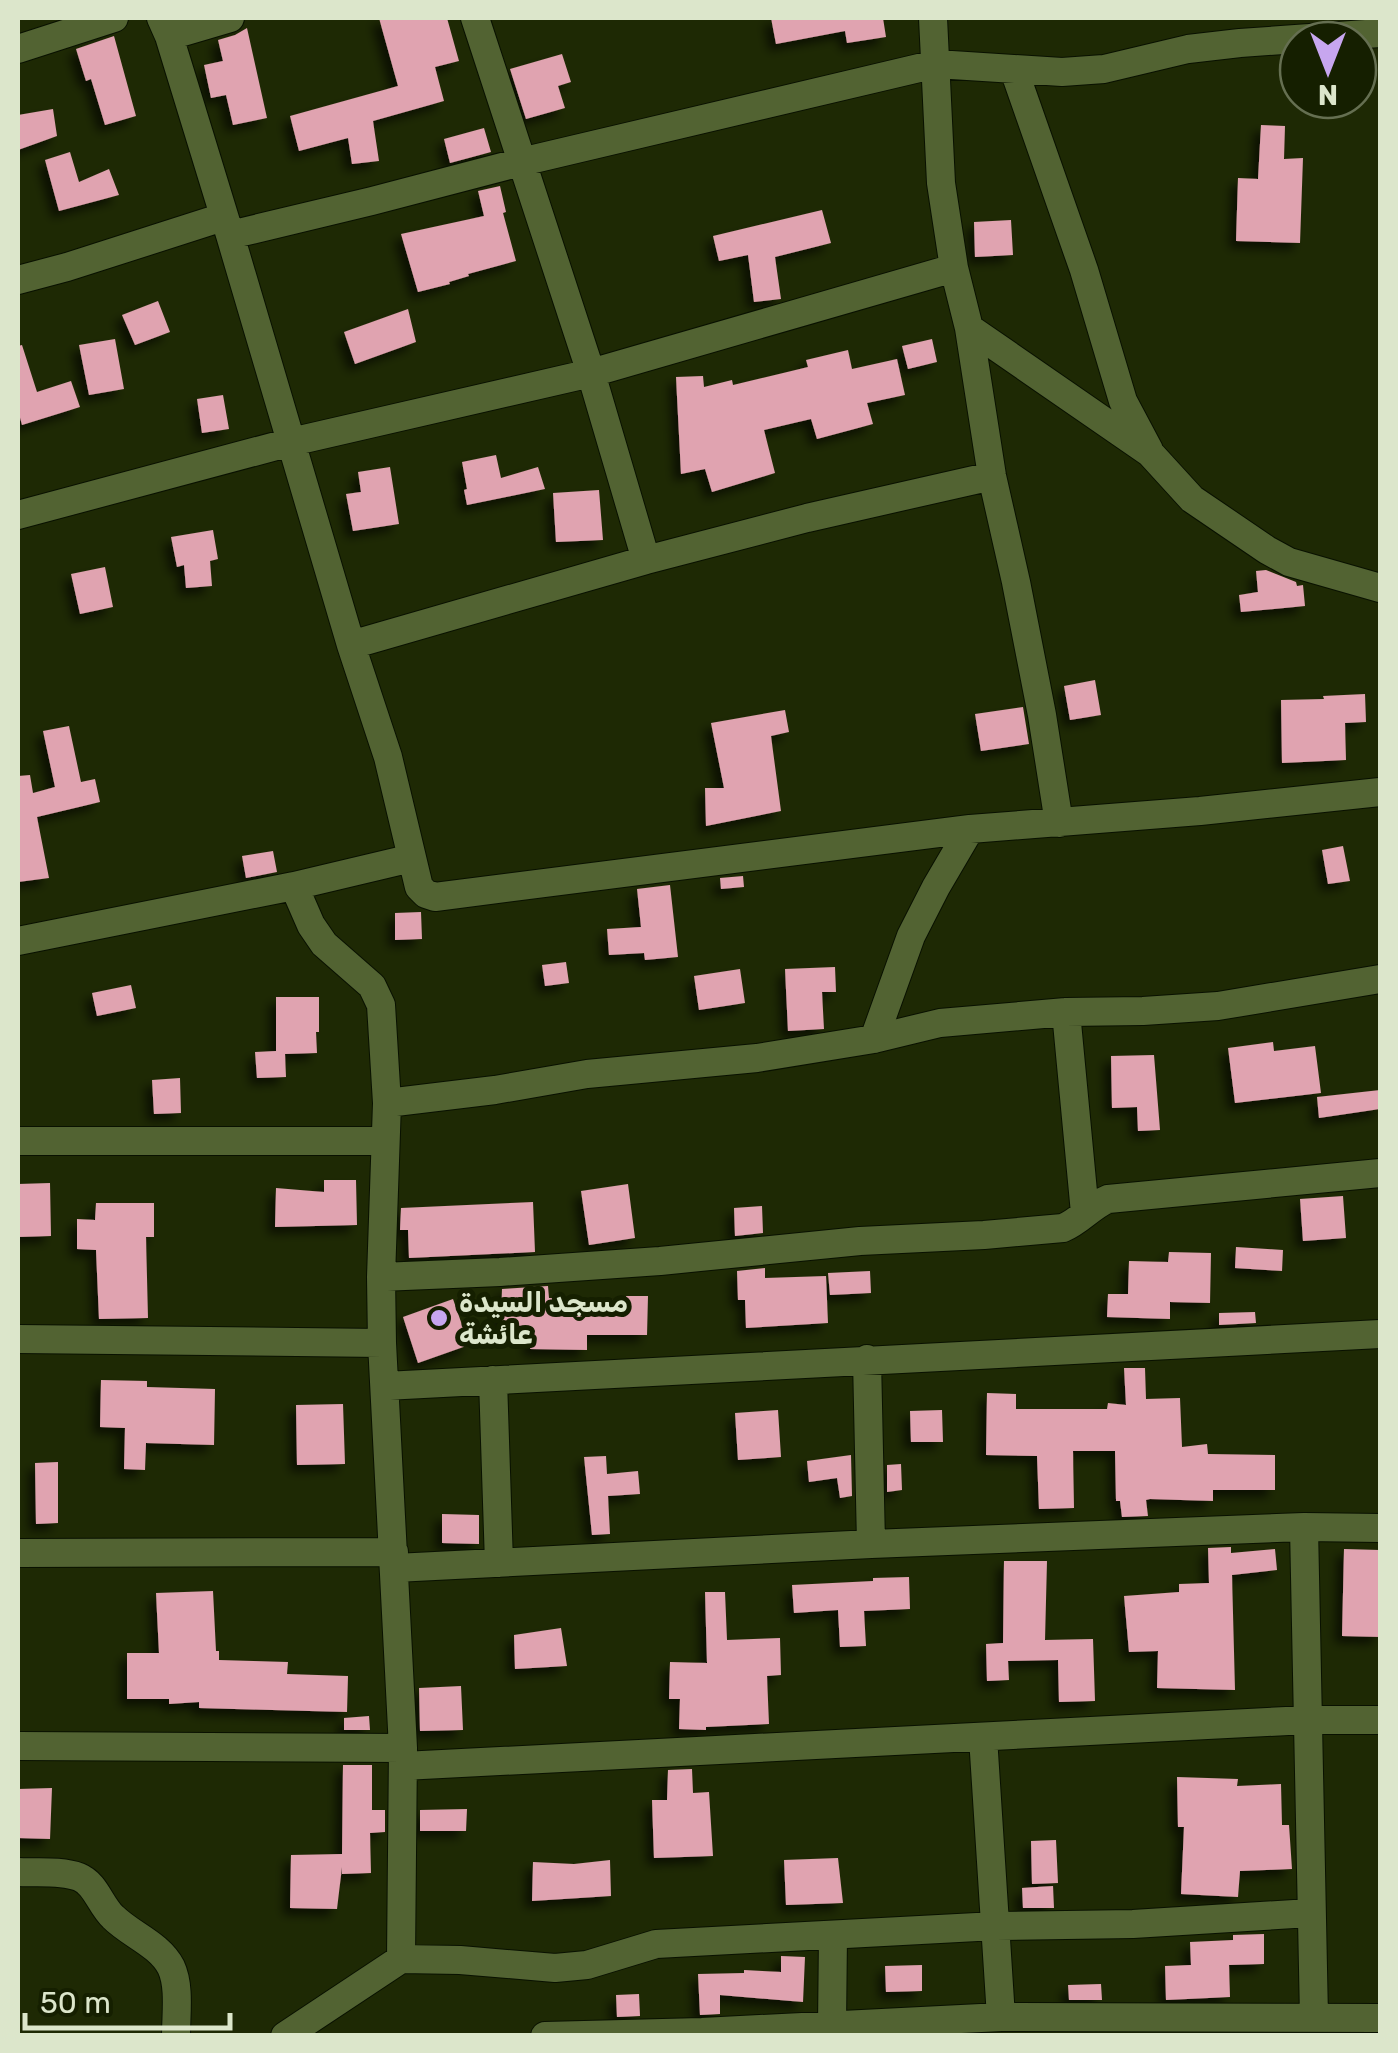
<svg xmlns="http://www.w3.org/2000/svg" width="1398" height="2053" font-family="Rubik,'Noto Naskh Arabic',sans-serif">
<defs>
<filter id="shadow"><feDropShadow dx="-7" dy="7" stdDeviation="5" flood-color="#0009"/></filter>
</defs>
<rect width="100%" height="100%" fill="#1e2904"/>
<path fill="#e0a3b0" filter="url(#shadow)" d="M379 18H447L459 61 435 67 444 101 373 121 379 161 352 164 348 138 299 151 290 116 398 86Z
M771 18H883L886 37 847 43 845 31 776 44Z
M247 28 267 118 233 125 226 95 211 98 204 65 223 61 218 40 235 35Z
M114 36 136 116 105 125 91 79 86 81 76 49Z
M562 54 571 82 558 86 565 108 526 119 510 69Z
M53 109 57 136 18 150V115Z
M1261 125 1285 126 1284 159 1303 158 1300 243 1236 241 1238 178 1258 179Z
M484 128 491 152 450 163 444 139Z
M70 152 79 182 109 169 119 195 59 211 45 160Z
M500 186 506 212 503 213 516 261 468 274 469 276 449 282 450 284 418 292 401 234 484 216 478 191Z
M822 210 831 243 775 257 781 299 754 302 748 255 719 261 713 236Z
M1011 220 1013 255 975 257 974 222Z
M158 301 170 332 135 345 122 315Z
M408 309 416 342 355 364 344 332Z
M115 339 124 389 89 395 79 345Z
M932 339 937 362 908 369 902 346Z
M22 345 37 392 71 381 80 407 22 425 18 410V346Z
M848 350 852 369 897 359 905 395 867 403 873 424 817 439 811 419 764 430 775 473 712 492 705 469 681 474 676 377 703 376 704 387 732 380 733 385 808 367 806 360Z
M223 395 229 429 202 433 197 399Z
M496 455 501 478 538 467 545 489 467 505 464 490 467 489 462 462Z
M390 467 399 524 353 531 346 494 361 492 358 472Z
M599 490 603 540 556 542 553 493Z
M213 530 218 559 210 561 212 586 186 588 184 565 177 567 171 537Z
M105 567 113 607 80 614 71 574Z
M1266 570 1296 582 1297 586 1303 585 1305 606 1241 612 1239 595 1258 592 1256 571Z
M1095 680 1101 715 1070 720 1064 686Z
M1365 694 1366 722 1345 723 1346 760 1282 763 1281 700 1324 699 1323 696Z
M1023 707 1029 744 981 751 975 714Z
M785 710 789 732 771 736 781 811 706 826 705 788H724L711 723Z
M69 726 81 782 95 779 100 802 37 817 49 878 18 882V776L30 775 33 793 55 787 43 731Z
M1343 846 1350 881 1328 884 1322 850Z
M273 851 277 872 246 878 242 856Z
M743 876 744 887 721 889 720 878Z
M670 885 678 957 645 960 644 953 609 955 607 929 641 927 637 889Z
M421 912 422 939 395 940V913Z
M566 962 569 983 545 986 542 965Z
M835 967 836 992H822L824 1029 788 1031 785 969Z
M740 969 745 1003 699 1010 694 976Z
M131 985 136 1008 97 1016 92 993Z
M276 997H319V1032H316L317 1053 285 1054 286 1077 257 1078 255 1052 276 1051Z
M1273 1042 1274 1051 1315 1046 1321 1093 1235 1103 1228 1048Z
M1154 1055 1160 1130 1138 1131 1137 1107 1112 1108 1111 1056Z
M180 1078 181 1113 154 1114 152 1080Z
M1380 1090V1109L1319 1118 1317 1097Z
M324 1180H356L357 1225 275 1227 276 1188 324 1192Z
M50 1183 51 1236 18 1237V1184Z
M628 1184 635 1238 589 1245 581 1191Z
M1343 1196 1346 1238 1303 1241 1300 1199Z
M533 1202 535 1252 409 1258 408 1230H400L401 1208Z
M96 1203H154V1237H146L148 1318 99 1319 96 1250 77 1249V1219L95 1220Z
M762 1206 763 1233 735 1236 734 1208Z
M1236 1247 1283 1250 1282 1271 1235 1268Z
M1169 1252 1211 1253 1210 1303 1170 1302V1319L1107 1317 1108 1294H1128L1129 1261 1168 1262Z
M765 1268V1278L826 1276 828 1323 746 1328 745 1300H738L737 1271Z
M870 1271 871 1293 830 1295 828 1273Z
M548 1286 549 1298 626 1300V1296H648L647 1335H587V1350L530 1349 531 1326 501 1325 502 1289Z
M453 1299 469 1345 418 1363 403 1317Z
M1255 1312 1256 1323 1219 1325V1313Z
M1124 1368H1145L1146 1399 1180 1398 1182 1447 1207 1444 1208 1454 1275 1455V1490H1213V1501L1150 1499 1146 1500 1148 1516 1122 1517 1120 1501H1116L1115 1451H1073L1074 1508 1039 1509 1037 1456 986 1455 987 1393 1016 1394V1409H1107L1108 1403 1126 1405Z
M101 1380 147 1381V1387L215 1389 214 1445 146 1443 145 1470 124 1469 125 1428 100 1427Z
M343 1404 345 1464 297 1465 296 1405Z
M778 1410 781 1457 738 1460 735 1413Z
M942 1410 943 1442H911L910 1411Z
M851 1455 852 1496 840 1498 837 1478 809 1482 807 1461Z
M606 1456 607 1474 638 1471 640 1494 608 1496 610 1534 592 1535 584 1457Z
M58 1462V1523L36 1524 35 1463Z
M901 1464 902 1490 887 1492V1465Z
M442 1514 479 1515V1544L442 1543Z
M1231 1547V1553L1275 1549 1277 1570 1232 1575 1235 1690 1157 1688 1158 1651 1129 1652 1124 1596 1179 1592V1584L1209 1583 1208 1548Z
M1344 1549 1380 1550V1637L1342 1636Z
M1004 1561H1047L1045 1640 1093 1639 1095 1701 1059 1702 1058 1660 1008 1661 1009 1680 987 1681 986 1644 1003 1643Z
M909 1577 910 1609 864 1611 866 1646 840 1647 838 1610 794 1613 792 1585 873 1581V1578Z
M213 1591 216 1651H219V1660L288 1662 287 1674 348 1676 347 1712 199 1708V1702L169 1704V1699H127V1653H159L156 1593Z
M705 1592H725L727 1640 780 1638 781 1675 767 1676 769 1724 706 1727V1730L679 1729 680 1699H669L670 1662 707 1663Z
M561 1628 567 1666 515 1669 514 1635Z
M461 1686 463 1730 420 1731 419 1688Z
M369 1716 370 1730H344V1718Z
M343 1765H372V1810H385V1832L370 1833 371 1873 342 1874V1867L337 1909 290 1908 291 1855 342 1854Z
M692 1769 693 1793 709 1792 713 1856 654 1858 652 1800H667L668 1770Z
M1177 1777 1238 1779 1237 1786 1281 1784 1282 1825H1289L1292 1869 1240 1871 1238 1897 1181 1894 1184 1827H1178Z
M52 1788 50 1839 18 1838V1789Z
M467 1809 466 1831H420V1810Z
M1056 1840 1058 1883 1032 1884 1031 1841Z
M838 1858 843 1903 786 1905 784 1860Z
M610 1860 611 1896 532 1901 533 1862 574 1864Z
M1053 1886 1054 1908H1023L1022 1888Z
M1264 1934V1964L1229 1965 1230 1997 1166 2000 1165 1966 1191 1965 1190 1942 1233 1940V1935Z
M781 1956 805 1957 803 2002 720 1995V2014L700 2015 698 1974 744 1973V1970L781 1972Z
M922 1965V1991L886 1992 885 1966Z
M1101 1984 1102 2000H1069L1068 1985Z
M639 1994 640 2016 617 2017 616 1995Z"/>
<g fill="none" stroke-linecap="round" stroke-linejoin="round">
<defs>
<path id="street" d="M161 18 169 36 230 235 351 645 388 757 419 887 426 894 435 897 970 829 1200 811 1380 792
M475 18 591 373 646 560
M933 18 941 183 954 268 969 328 992 476 1016 582 1042 715 1059 823
M169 36 230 18
M18 49 114 18
M1014 70 1084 270 1123 401 1149 450
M230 235 372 201 521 162 936 64 1062 72 1104 69 1188 49 1240 43 1380 33
M18 280 67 267 223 217
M969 328 1150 453 1192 499 1267 550 1289 562 1380 588
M18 515 291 442 591 373 954 268
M351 645 646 560 807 518 992 476
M294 886 311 925 324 944 372 986 381 1005 387 1103 381 1277 382 1343 403 1748 401 1959
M18 941 294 886 412 858
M1066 1012 1085 1213
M874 1039 911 936 936 887 970 829
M387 1103 495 1090 587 1074 757 1058 874 1039 940 1023 1066 1012 1143 1011 1218 1006 1380 979
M18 1141H385
M381 1277 500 1272 660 1261 860 1241 984 1235 1063 1228C1080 1221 1091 1206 1108 1199L1380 1173
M18 1339 382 1343
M867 1359 871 1544
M493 1380 499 1563
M385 1386 1380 1334
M1304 1527 1314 2017
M18 1553 394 1552
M395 1568 871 1544 1304 1527 1380 1528
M983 1737 1001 2017
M18 1746 403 1748
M403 1766 1307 1720H1380
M18 1872C36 1873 61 1870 79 1877 96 1884 100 1905 113 1917 131 1935 159 1944 171 1967 180 1986 176 2014 176 2036
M832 2026 833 1935
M285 2036 401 1959 460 1960 555 1968 587 1965 656 1944 996 1926 1133 1924 1310 1913
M545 2036 702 2032 1001 2017 1380 2018"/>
</defs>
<use href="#street" stroke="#091100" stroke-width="30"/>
<use href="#street" stroke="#526332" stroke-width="28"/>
</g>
<circle fill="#c7a6ef" stroke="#151f00" stroke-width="4" cx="439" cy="1318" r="10"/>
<g text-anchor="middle" stroke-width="10" stroke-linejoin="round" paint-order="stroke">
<g font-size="28" font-weight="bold" fill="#dce6cb" stroke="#151f00" text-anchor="start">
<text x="459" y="1312">مسجد السيدة<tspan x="459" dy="32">عائشة</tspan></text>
</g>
</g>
<rect width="1398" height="2053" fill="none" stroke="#dce6cb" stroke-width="40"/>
<g transform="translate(1328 70) rotate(180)"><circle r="48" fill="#151f00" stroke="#656f51" stroke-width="2.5"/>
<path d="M0-8L18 38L0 25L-18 38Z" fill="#c7a6ef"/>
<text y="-15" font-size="28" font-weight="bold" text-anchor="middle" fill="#dce6cb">N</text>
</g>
<path d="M25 2013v15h205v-15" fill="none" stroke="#dce6cb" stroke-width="5"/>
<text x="40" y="2013" font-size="30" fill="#dce6cb" stroke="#151f00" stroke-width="8" paint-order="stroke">50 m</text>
</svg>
